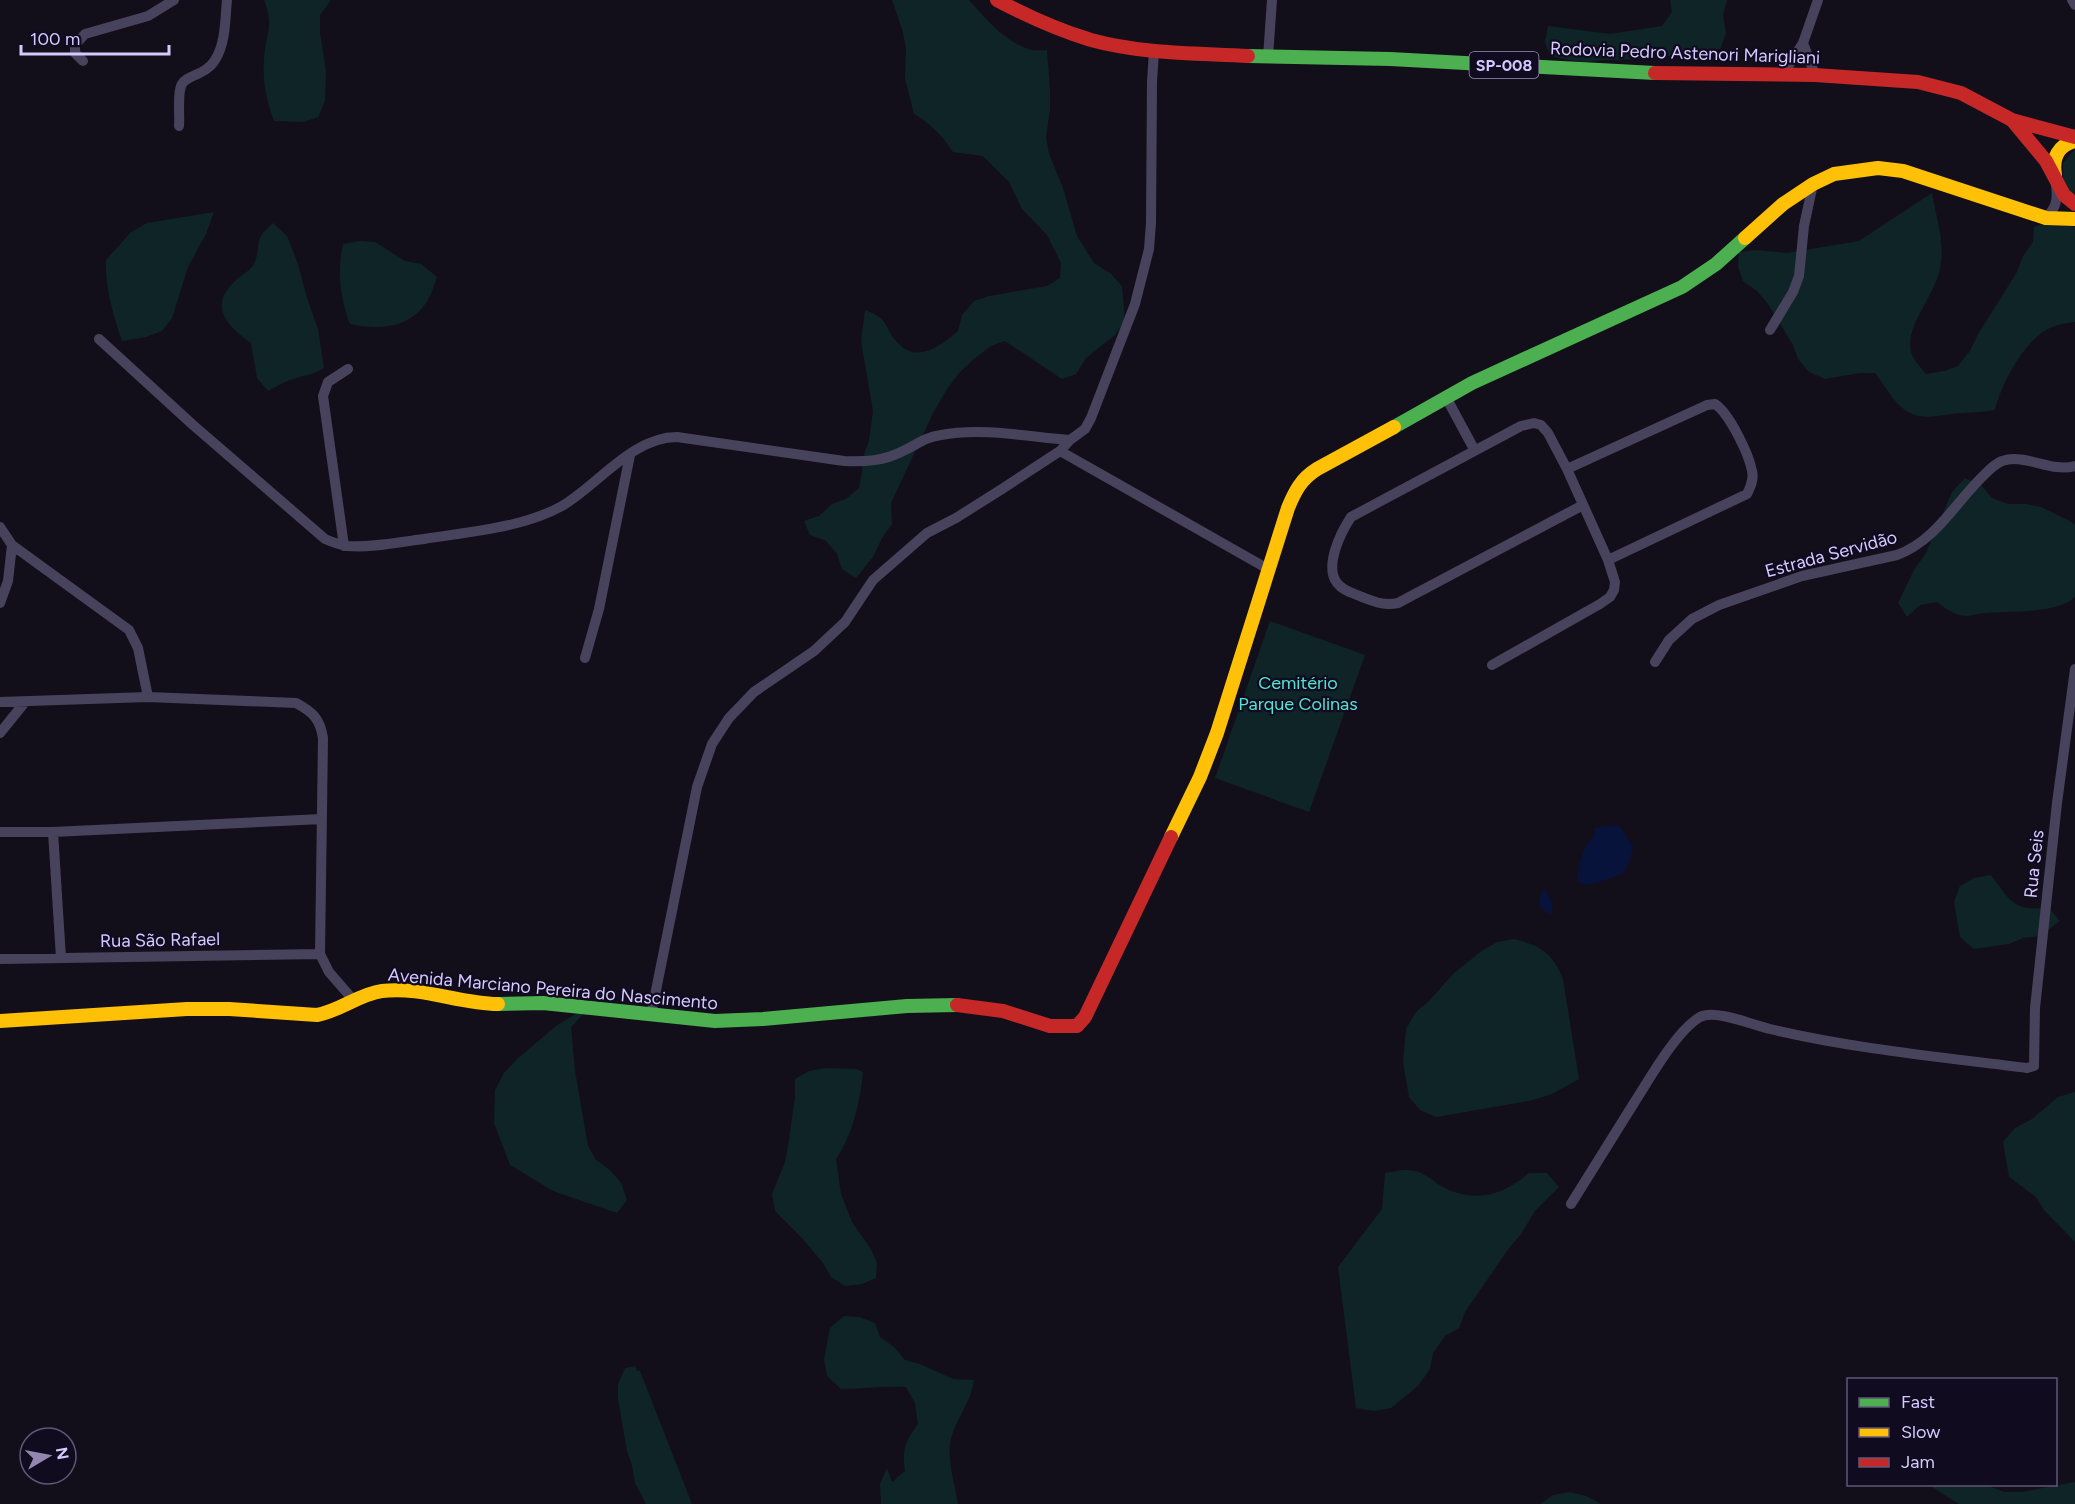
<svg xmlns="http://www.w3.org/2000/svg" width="2075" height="1504" font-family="Figtree,sans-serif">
<rect width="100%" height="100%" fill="#130f1a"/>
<path fill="#0f2427" d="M264 0H331L320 15V33L326 71 325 101 318 117 304 122 274 121C267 102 262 81 264 60 265 35 275 27 264 0Z
M892 0H969C985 18 1004 41 1028 49 1033 51 1041 50 1047 50L1050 91V109L1046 137 1049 154 1063 188 1077 236 1094 263 1110 273 1122 286 1125 321 1115 335 1086 358 1076 374 1062 379 1005 341 991 346 975 358 959 373 947 389 933 413 891 503 892 524 882 538 873 557 856 578 842 569 837 554 826 541 810 535 804 521 819 516 832 504 846 499 859 488 862 472 863 457 869 441 873 411 861 341 865 310C891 320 882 325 897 342 916 365 942 345 958 331L962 315 974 301 989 296 1047 286 1060 278 1061 263 1047 235 1022 209 1009 182 983 156 953 152C942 135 931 124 914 114L905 79 906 49 903 32Z
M1670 0H1727L1723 15 1726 33 1720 49C1681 55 1644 60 1605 60 1597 60 1590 63 1582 62 1572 61 1561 58 1550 56L1545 42 1548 26 1610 34 1662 26 1672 12Z
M2075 149V202L2063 190V163Z
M1932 193C1936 216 1944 240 1941 263 1938 292 1909 320 1910 346 1910 357 1920 366 1926 374L1944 371 1958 366 1970 351 1977 336 2017 272 2023 256 2033 242 2034 227C2049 221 2059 221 2075 227V322C2068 323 2059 324 2052 327 2025 338 2001 384 1995 410 1984 412 1974 412 1963 413 1939 414 1921 424 1901 407 1894 401 1882 382 1875 373H1860L1825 379 1809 372 1798 359 1793 345 1768 304 1757 291 1743 281 1738 267 1739 252 1756 250 1787 253 1859 241Z
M214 212 206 234 188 267 172 318 162 331 146 337 122 341C113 314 105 288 106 260L131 232 147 223Z
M273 223 287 236 298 264 307 298 318 329 324 368C314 374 307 375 296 378 286 381 277 386 268 391L257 378 251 343C226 325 208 306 236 280 241 275 251 270 254 264 263 243 251 242 273 223Z
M360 241 375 242 405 261 421 264 437 277C434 285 431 296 426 303 408 329 378 330 350 324 340 298 337 271 343 244Z
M1965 478 1981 485 1992 498 2008 504H2026L2041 507 2070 521 2075 525V596C2062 614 2006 611 1985 613 1979 613 1972 616 1966 616 1955 615 1946 609 1937 602L1920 605 1907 617 1898 603 1914 570 1926 553 1952 492Z
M1270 621 1365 655 1309 812 1215 778Z
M1991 875C2009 899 2014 913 2048 907L2060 921 2040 936 2023 938 2009 944 1974 949 1960 937 1954 902 1960 886 1974 878Z
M1514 939C1540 945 1553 953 1563 979L1579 1079 1552 1094 1529 1101 1436 1117 1420 1110 1409 1097 1403 1062 1406 1029 1416 1012 1429 1001 1454 973 1483 950 1497 942Z
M595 1002 571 1027 575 1071 588 1146 596 1160 610 1170 621 1183 627 1200 617 1213 553 1191 510 1165 494 1123 495 1090 504 1073 517 1059 556 1026Z
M826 1068 856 1069 863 1072C860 1102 853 1134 836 1159L841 1194 852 1222 871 1249 877 1263 876 1278 862 1284 845 1286 831 1277 823 1263 801 1237 775 1211 772 1194 785 1162 788 1146 795 1097V1079L809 1071Z
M2075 1092V1242L2044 1210 2036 1197 2009 1177 2003 1142 2015 1128 2032 1119 2058 1097Z
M1403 1170C1423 1170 1425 1176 1441 1186 1474 1204 1502 1196 1529 1173H1547L1559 1187 1535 1211 1521 1234 1509 1248 1465 1312 1459 1328 1445 1336 1433 1353 1430 1369 1418 1386 1391 1408 1374 1411 1356 1408 1338 1267 1382 1209 1385 1173Z
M844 1316 859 1317 875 1323 880 1337 894 1347 905 1360 920 1364 953 1379 974 1380C971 1402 957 1417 951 1438 946 1457 955 1484 958 1504H881L880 1484 887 1468 892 1482 905 1471C902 1449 905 1442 918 1424L915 1403 906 1387C884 1386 863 1389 841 1389L827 1376 824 1359 830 1328Z
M635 1366 637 1371H640L692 1504H646L635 1483 632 1465 627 1451 618 1399V1384L625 1368Z
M2075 1482V1504H1959L1929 1485H1986L2004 1492H2022Z
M1570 1492 1586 1496 1601 1504H1540L1553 1495Z"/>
<path fill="#07133a" d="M1613 825 1621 827 1633 847 1629 862 1624 873 1597 883 1584 885 1578 881C1577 870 1580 860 1584 850 1587 842 1595 839 1595 828Z
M1544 889C1550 895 1554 905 1552 913L1549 914 1540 907 1539 899Z"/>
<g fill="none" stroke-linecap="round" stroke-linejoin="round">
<path stroke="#48435c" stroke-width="10" d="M2072 0 2075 5
M1803 43 1815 75
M1268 57 1272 0
M83 61 75 53V45L85 34 148 16 174 0
M1783 74 1803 43 1818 0
M179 126C180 117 177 92 182 84 187 75 206 75 215 60 226 43 225 19 227 0
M2046 218C2056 208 2058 200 2056 186
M1770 330 1793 292 1799 276 1804 226 1813 184
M99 339 193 425 325 539C332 542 339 545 347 546 373 548 399 542 424 539 467 532 523 528 562 506 598 485 632 437 677 437L844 461C865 462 884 461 903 451 919 444 922 438 941 435 981 427 1030 437 1070 440L1060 451 1002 489 956 518 927 533 873 580 845 622 814 651 754 692 729 718 712 744 697 787 651 1015
M1447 399 1474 449
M1070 440 1085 429 1091 418 1135 304 1149 249 1151 223 1152 82 1154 51
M1060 451 1268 569
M1567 469 1707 405 1715 404C1729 413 1749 454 1752 471 1754 479 1751 486 1747 494L1608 560
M0 527 12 545 8 581 0 603
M12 545 129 630 138 648 148 697
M344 546 323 396 328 382 348 369
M585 658 599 609 630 455
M1655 662 1669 640 1692 619 1719 605 1802 576 1897 555C1935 541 1953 506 1981 478 1987 472 1994 464 2002 461 2026 453 2051 473 2075 466
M1492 665 1600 604 1610 597 1614 590 1615 582 1608 560 1567 469 1548 433 1541 425 1534 423 1521 426 1351 517C1341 532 1324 566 1337 583 1343 591 1353 593 1362 597 1375 602 1384 606 1398 603L1583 505
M0 702 148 697 296 703C313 712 320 719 323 738L320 954 329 972 355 1002
M0 733 25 702
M0 832H53L322 819
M53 832 61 958
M0 959 320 954
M1571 1204C1592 1170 1613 1137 1634 1103 1649 1080 1676 1031 1700 1017 1715 1009 1753 1025 1770 1029 1854 1049 1941 1057 2027 1068L2034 1066 2035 1008 2057 803 2075 669"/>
<path stroke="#4caf50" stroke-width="14" d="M1248 56 1390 59 1655 73
M1394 427 1472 383 1682 287 1716 264 1745 238
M498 1004 543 1003 715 1021 763 1019 907 1006 957 1005"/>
<path stroke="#ffc107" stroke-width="14" d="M2055 175C2052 158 2058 145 2075 141
M1745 238 1783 204 1813 184 1834 174 1878 168 1903 171 2046 218 2075 219
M1171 837 1200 777 1217 733 1288 508C1295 491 1301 479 1317 469L1394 427
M0 1021 187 1009H229L317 1015C340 1011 359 994 382 991 421 986 460 1004 498 1004"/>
<path stroke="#c62828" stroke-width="14" d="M997 0C1027 16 1058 30 1091 40 1142 54 1196 53 1248 56
M1655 73 1815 75 1918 82 1961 93 2012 120 2075 137
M2012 120 2046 161 2064 195 2075 204
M957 1005 1003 1011 1050 1026H1077L1085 1017 1171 837"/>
</g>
<g text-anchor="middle" stroke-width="4.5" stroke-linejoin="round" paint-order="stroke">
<rect fill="#110b1f" stroke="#9b90bc" stroke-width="1.5" x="1469.5" y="52" width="69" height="26" rx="4.5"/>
<g font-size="16" font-weight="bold" fill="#d6c9ff">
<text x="1504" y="71">SP-008</text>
</g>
<g font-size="18" fill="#d6c9ff" stroke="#110b1f">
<text transform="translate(1685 53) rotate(2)" y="6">Rodovia Pedro Astenori Marigliani</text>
<text transform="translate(1831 554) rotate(-15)" y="6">Estrada Servidão</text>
<text transform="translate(2034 864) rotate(-84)" y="6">Rua Seis</text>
<text transform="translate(160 940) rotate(-1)" y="6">Rua São Rafael</text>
<text transform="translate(553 989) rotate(5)" y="6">Avenida Marciano Pereira do Nascimento</text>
</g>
<g font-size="18" fill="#50e5d3" stroke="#110b1f">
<text x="1298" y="689">Cemitério<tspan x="1298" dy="21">Parque Colinas</tspan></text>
</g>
</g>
<rect x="1847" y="1378" width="210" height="108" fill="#110b1f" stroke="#605779" stroke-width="1.5"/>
<rect x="1859" y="1398" width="30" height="9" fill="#4caf50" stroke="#605779" stroke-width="1.5"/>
<text x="1901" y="1408" font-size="18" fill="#d6c9ff">Fast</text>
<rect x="1859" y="1428" width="30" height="9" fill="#ffc107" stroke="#605779" stroke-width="1.5"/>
<text x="1901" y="1438" font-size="18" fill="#d6c9ff">Slow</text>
<rect x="1859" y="1458" width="30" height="9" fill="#c62828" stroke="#605779" stroke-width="1.5"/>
<text x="1901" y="1468" font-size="18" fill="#d6c9ff">Jam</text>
<g transform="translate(48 1456) rotate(80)"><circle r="28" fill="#110b1f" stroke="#605779" stroke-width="1.5"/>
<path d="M0-4.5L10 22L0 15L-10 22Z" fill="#9288af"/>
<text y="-9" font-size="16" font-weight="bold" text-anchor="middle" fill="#d6c9ff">N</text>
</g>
<path d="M21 45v9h148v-9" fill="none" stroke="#d6c9ff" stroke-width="3"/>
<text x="30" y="45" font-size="18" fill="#d6c9ff" stroke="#110b1f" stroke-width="4.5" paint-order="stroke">100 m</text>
</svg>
